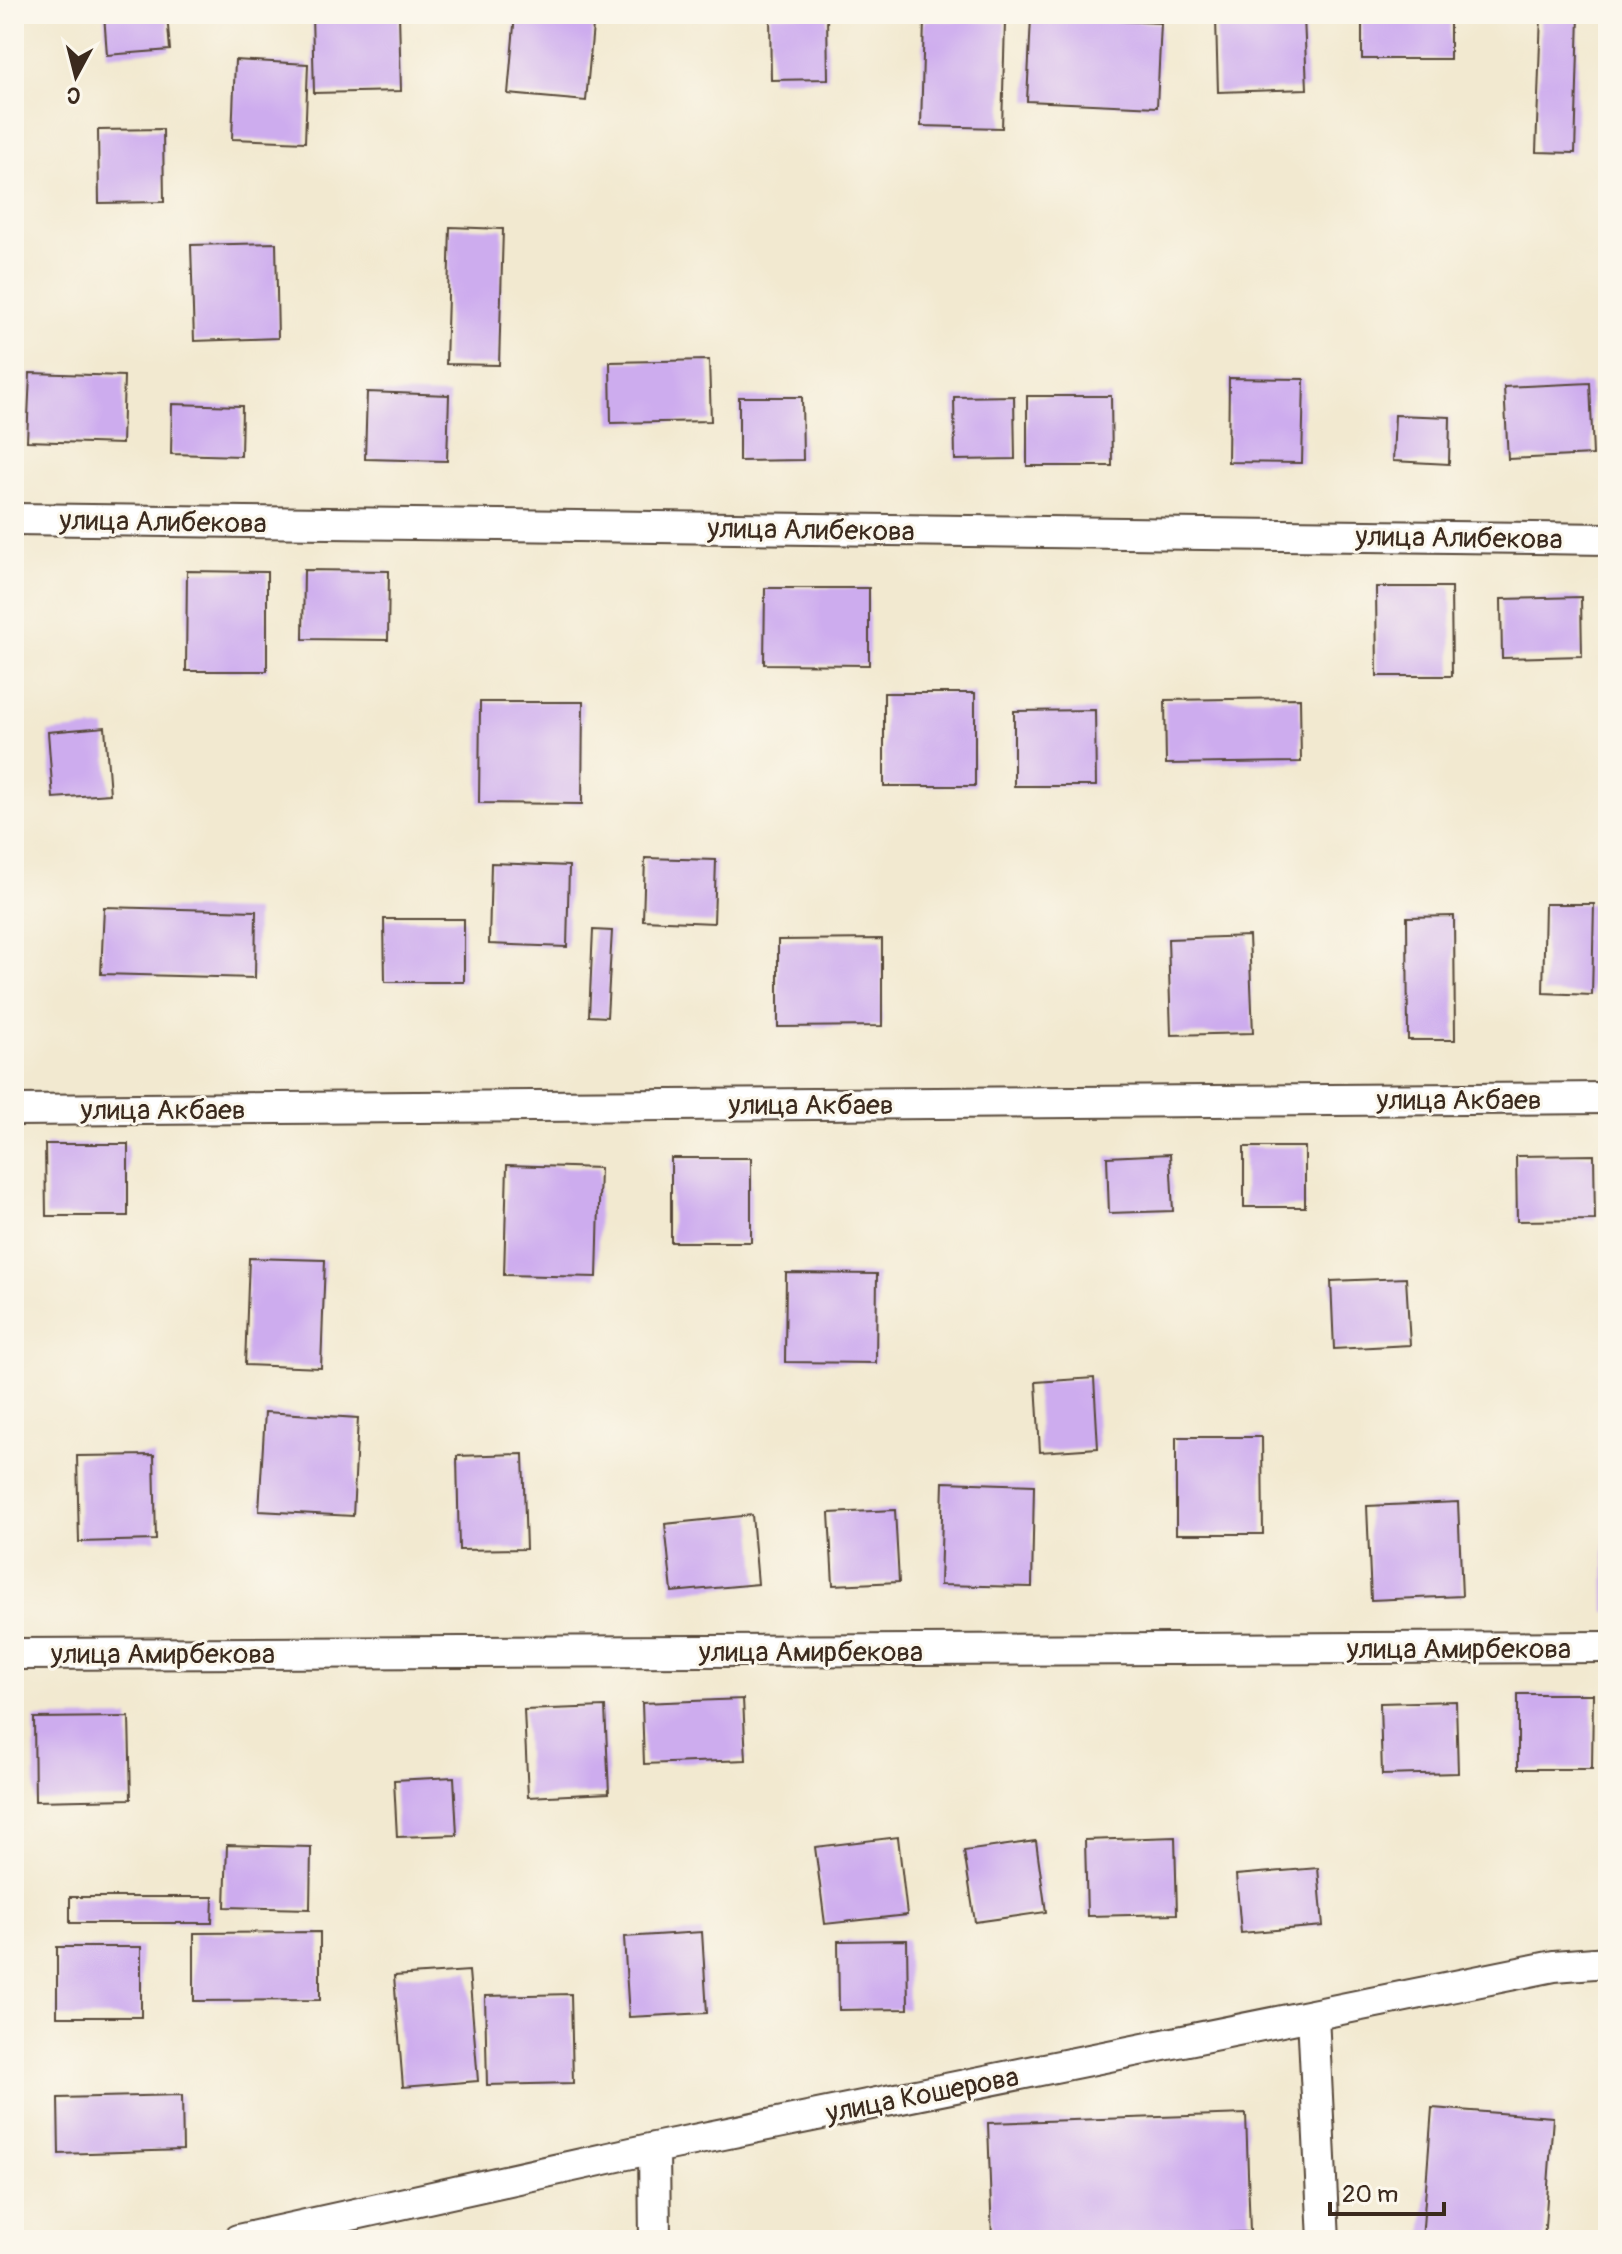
<svg xmlns="http://www.w3.org/2000/svg" width="1622" height="2254" font-family="Pangolin,sans-serif">
<rect width="100%" height="100%" fill="#fbf7ec"/>
<filter id="ink" filterUnits="userSpaceOnUse"><feTurbulence type="fractalNoise" baseFrequency=".0125" numOctaves="2"/><feDisplacementMap in="SourceGraphic" scale="16" xChannelSelector="R" yChannelSelector="G"/><feConvolveMatrix kernelMatrix="1 2 1 2 8 2 1 2 1" color-interpolation-filters="sRGB"/></filter>
<filter id="wash" filterUnits="userSpaceOnUse"><feTurbulence type="fractalNoise" baseFrequency=".006" numOctaves="4" result="noise"/><feDisplacementMap in="SourceGraphic" scale="32" xChannelSelector="R" yChannelSelector="G"/><feGaussianBlur stdDeviation="1.8" result="paint"/><feColorMatrix in="noise" values="0 0 0 0 0 0 0 0 0 0 0 0 0 0 0 0 0 1.4 0 .05"/><feComposite in="paint" operator="in"/></filter>
<g filter="url(#wash)">
<rect width="100%" height="100%" fill="#f2e9d0"/>
<g id="blocks">
<path fill="#cdacee" d="M104 14H167L170 50 107 55Z
M312 14H399L401 91 314 93Z
M515 14 594 15 586 101 508 94Z
M827 14 828 79 771 80 770 15Z
M1362 14H1450V59H1362Z
M1541 14 1579 15 1575 153 1536 152Z
M1304 16 1307 89 1218 92 1216 19Z
M1031 17 1161 23 1157 107 1027 101Z
M924 20 1005 22 1002 128 921 126Z
M235 60 308 64 305 142 232 139Z
M163 129 164 202 99 203 98 130Z
M450 227 503 229 499 365 446 364Z
M276 243 278 338 194 341 191 245Z
M709 360 711 421 611 423 610 362Z
M30 373 124 376 122 444 27 441Z
M1229 378 1304 379 1302 463 1228 462Z
M1590 383 1593 455 1508 459 1504 387Z
M367 392 449 395 447 461 365 459Z
M1014 396 1015 459 955 460 954 397Z
M1027 396H1111L1112 466H1027Z
M739 397H802L803 460 739 461Z
M172 404 242 406 241 456 171 454Z
M1395 415 1450 417 1449 464 1393 461Z
M304 570 389 571 388 640 303 639Z
M187 571 267 572V671H186Z
M1376 587H1451L1452 676H1377Z
M765 588H869V665L764 664Z
M1581 597 1582 656 1502 658 1501 599Z
M884 693H975V786H884Z
M1300 698 1301 762 1166 764 1165 700Z
M480 702H583L582 804 479 803Z
M1095 710 1096 786H1014V711Z
M105 727 110 794 53 798 48 732Z
M645 858 716 860 714 923 643 920Z
M491 863 569 866 567 947 489 944Z
M1545 904H1594L1592 995 1543 993Z
M104 907 256 911 255 978 101 974Z
M1454 916 1455 1040H1408L1407 917Z
M384 919H464V982H385Z
M593 930 612 931 607 1017 589 1016Z
M1249 936 1253 1033 1171 1035 1168 939Z
M882 939V1026L778 1027V940Z
M45 1144H128V1216H46Z
M1244 1147H1305V1207H1244Z
M1170 1154 1173 1211 1109 1213 1107 1157Z
M1594 1155 1595 1220 1517 1221 1516 1156Z
M671 1158H751V1242H671Z
M507 1165 600 1168 597 1277 504 1275Z
M249 1258 325 1260 321 1368 245 1365Z
M786 1273 877 1274 876 1363 785 1362Z
M1406 1278 1410 1345 1334 1349 1331 1281Z
M1094 1378 1098 1448 1040 1452 1036 1382Z
M265 1412 358 1418 353 1516 259 1511Z
M1176 1437H1262L1263 1534H1176Z
M523 1454 526 1549 459 1550 457 1456Z
M154 1455 156 1540 79 1542 77 1456Z
M943 1482 1034 1485 1032 1587 940 1585Z
M1458 1502 1462 1596 1371 1600 1367 1506Z
M895 1510 899 1582 833 1585 829 1513Z
M752 1515 758 1584 672 1592 665 1524Z
M1604 1534H1608V1612H1605Z
M1518 1694H1593L1592 1769H1518Z
M743 1699 746 1760 644 1764 642 1703Z
M1456 1701 1458 1773 1382 1775 1380 1703Z
M605 1707 609 1793 528 1797 524 1710Z
M129 1717 131 1799 35 1801 34 1718Z
M454 1777 457 1835 397 1837 394 1780Z
M898 1837 907 1915 825 1924 815 1847Z
M1175 1837 1177 1914 1087 1916 1085 1840Z
M1036 1841 1046 1912 975 1922 964 1851Z
M227 1845 311 1847 310 1909 225 1907Z
M1318 1868 1323 1926 1241 1933 1236 1875Z
M70 1897H213L212 1923H70Z
M320 1932V2000L194 2001V1933Z
M702 1932 707 2013 629 2017 624 1937Z
M907 1940 908 2009 839 2010 838 1941Z
M57 1947H141V2017H57Z
M469 1971 478 2081 403 2087 394 1976Z
M571 1994 573 2083 487 2085 485 1996Z
M182 2095 183 2150 59 2154 58 2098Z
M1432 2108 1553 2117 1544 2240H1422Z
M1246 2114 1250 2232 992 2240 988 2123Z"/>
</g>
</g>
<g filter="url(#ink)">
<use href="#blocks" fill-opacity="0" stroke="#564739" stroke-width="2"/>
<g fill="none" stroke-linecap="round" stroke-linejoin="round">
<defs>
<path id="minor" d="M14 519 1608 539
M14 1110 1608 1098
M14 1654 1608 1647
M1313 2015 1324 2240
M654 2148 655 2240
M238 2240 654 2148 1554 1966 1608 1962"/>
</defs>
<use href="#minor" stroke="#564739" stroke-width="34"/>
<use href="#minor" stroke="#fff" stroke-width="30"/>
</g>
</g>
<g text-anchor="middle" stroke-width="6" stroke-linejoin="round" paint-order="stroke">
<g font-size="28" fill="#3b2a1e" stroke="#fbf7ec">
<text transform="translate(163 521) rotate(1)" y="10">улица Алибекова</text>
<text transform="translate(811 529) rotate(1)" y="10">улица Алибекова</text>
<text transform="translate(1459 537) rotate(1)" y="10">улица Алибекова</text>
<text x="1459" y="1109">улица Акбаев</text>
<text x="811" y="1114">улица Акбаев</text>
<text x="163" y="1119">улица Акбаев</text>
<text x="1459" y="1658">улица Амирбекова</text>
<text x="811" y="1661">улица Амирбекова</text>
<text x="163" y="1663">улица Амирбекова</text>
<text transform="translate(922 2094) rotate(-11)" y="10">улица Кошерова</text>
</g>
</g>
<rect width="1622" height="2254" fill="none" stroke="#fbf7ec" stroke-width="48"/>
<g transform="translate(76 76) rotate(187)" stroke="#fbf7ec" stroke-width="6" paint-order="stroke">
<path d="M0-6L14 30L0 20L-14 30Z" fill="#3b2a1e"/>
<text y="-12" font-size="22" font-weight="bold" text-anchor="middle" fill="#3b2a1e">С</text>
</g>
<path d="M1330 2202v12h114v-12" fill="none" stroke="#3b2a1e" stroke-width="4"/>
<text x="1342" y="2202" font-size="24" fill="#3b2a1e" stroke="#fbf7ec" stroke-width="6" paint-order="stroke">20 m</text>
</svg>
